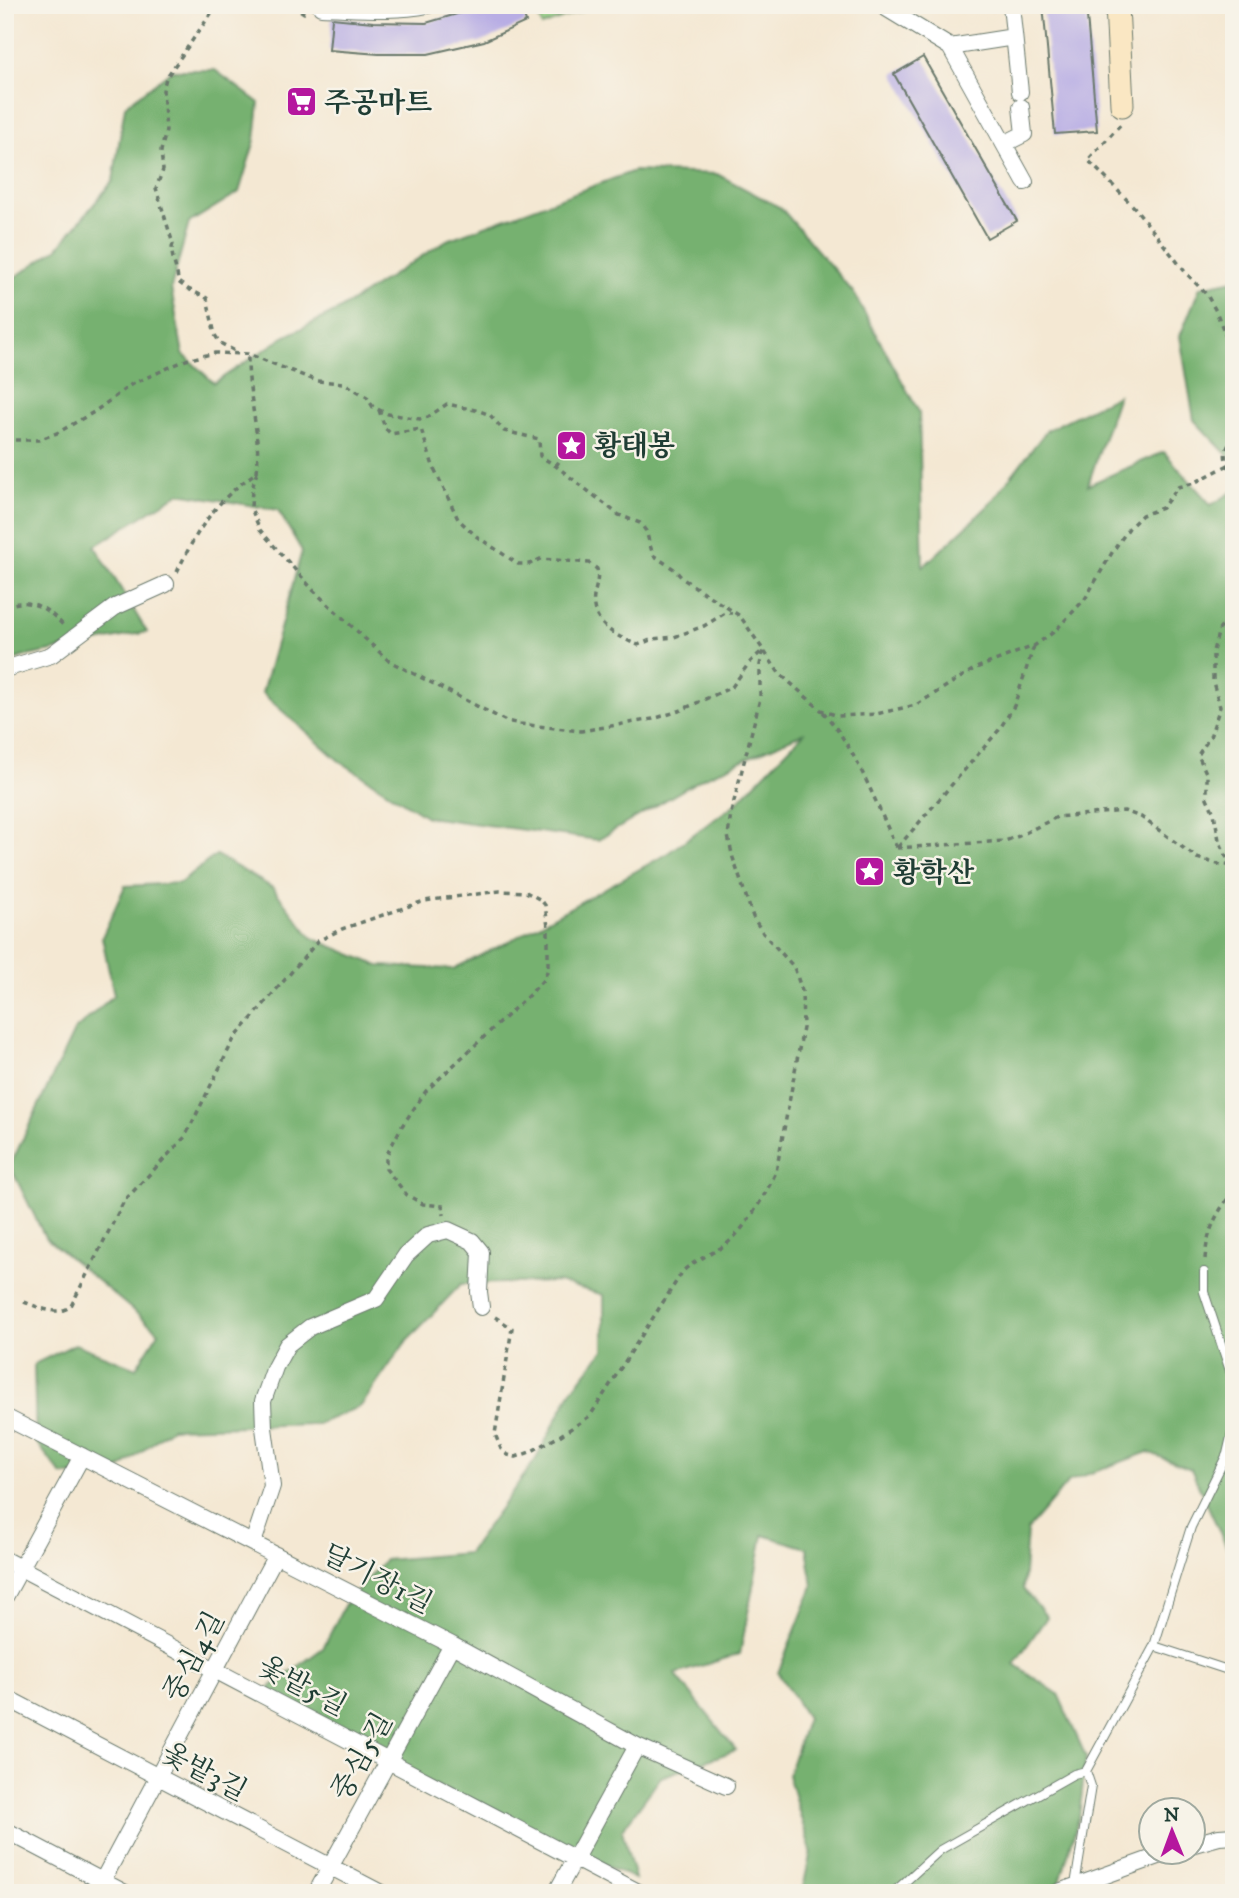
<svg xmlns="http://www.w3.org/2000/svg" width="1239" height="1898" font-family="'IM FELL DW Pica','Noto Serif KR',serif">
<rect width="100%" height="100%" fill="#f7f3e8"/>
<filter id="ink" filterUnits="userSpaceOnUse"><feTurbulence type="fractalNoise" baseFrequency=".0143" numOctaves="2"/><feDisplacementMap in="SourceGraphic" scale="14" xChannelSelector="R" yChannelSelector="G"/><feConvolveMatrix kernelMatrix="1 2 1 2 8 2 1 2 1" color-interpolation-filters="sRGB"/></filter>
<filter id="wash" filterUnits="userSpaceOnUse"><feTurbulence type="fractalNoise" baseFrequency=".00686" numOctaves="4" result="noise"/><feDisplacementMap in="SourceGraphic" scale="28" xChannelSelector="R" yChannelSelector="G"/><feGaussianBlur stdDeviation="1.57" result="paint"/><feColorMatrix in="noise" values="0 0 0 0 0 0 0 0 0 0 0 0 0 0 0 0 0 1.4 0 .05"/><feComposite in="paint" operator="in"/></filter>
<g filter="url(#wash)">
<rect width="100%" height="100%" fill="#f4e8d3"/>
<path fill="#93ce82" stroke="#59865b" stroke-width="2" d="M534 5H598L542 26Z"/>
<path fill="#76b170" stroke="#4a7752" stroke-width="2" d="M172 70H215L259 103 255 140 239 192 189 223 171 288 183 354 214 383 284 337 339 310 447 240 634 171 717 174 781 208 853 292 919 412 923 567 988 506 1047 430 1118 395 1088 485 1164 452 1211 505 1234 491V1553L1228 1550 1191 1469 1148 1452 1069 1481 1027 1530 1023 1589 1047 1617 1014 1664 1058 1694 1086 1757 1079 1817 1059 1885 1054 1893H802L811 1851 788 1775 807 1718 778 1673 813 1586 807 1548 763 1535 740 1654 675 1674 736 1750 661 1777 622 1830 635 1879 408 1773 262 1693 323 1648 345 1604 385 1560 468 1553 536 1459 572 1390 604 1350V1295L558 1282 461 1284 405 1343 361 1406 318 1424 171 1428 114 1474 62 1475 36 1442 34 1364 75 1344 136 1368 159 1332 45 1237 10 1166 74 1031 114 995 102 937 125 886 180 883 216 855 273 888 312 938 379 966 453 969 506 943 665 855 734 805 805 732 703 778 598 840 427 817 338 760 262 693 302 551 278 510 179 493 95 546 147 632 22 657 5 664V284L58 248 113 181 125 106Z
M1234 280V462L1194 420 1180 336 1200 287Z"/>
<g id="blocks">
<path fill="#b8ade4" d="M488 5H520L526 22 484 41 428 54H379L329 50 332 18 373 22 426 23Z
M1043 5H1086L1097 131 1055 134Z
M923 57 1017 221 987 238 894 74Z"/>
</g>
</g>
<g filter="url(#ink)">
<use href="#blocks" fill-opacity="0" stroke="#6a796c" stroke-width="2"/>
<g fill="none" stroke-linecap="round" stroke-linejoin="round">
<defs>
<path id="service" d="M1204 1272V1292L1234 1383
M1154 1646 1234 1672
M1075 1885 1091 1786 1086 1771 1154 1646 1191 1527 1227 1454 1234 1424
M893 1893 940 1850 1074 1774 1086 1771"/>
<path id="minor" d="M881 5 950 47 1014 37
M1011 5 1020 92
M321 7C357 8 393 12 428 5
M950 47 1025 182
M1004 144 1024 134 1021 107
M5 669 51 655 115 607 166 584
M5 1417 452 1645 637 1746 726 1786
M253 1543 272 1486 264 1428 263 1401 275 1367 287 1345 310 1327 376 1299 406 1255 428 1235 448 1230 472 1241 481 1252 479 1292 481 1307
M5 1560 640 1893
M5 1597 82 1456
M5 1697 381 1893
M5 1830 125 1893
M1194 1844 1219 1837 1234 1836
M96 1893 276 1555
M316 1893 452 1645
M556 1893 637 1746
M1056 1893 1167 1853"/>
<path id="secondary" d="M1117 5 1122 105"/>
</defs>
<use href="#service" stroke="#6a796c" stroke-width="10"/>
<use href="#minor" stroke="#6a796c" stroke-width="18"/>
<use href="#secondary" stroke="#6a796c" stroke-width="25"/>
<path stroke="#6a796c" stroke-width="3.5" stroke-dasharray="5 5" stroke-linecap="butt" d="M217 5 166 78 163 90 166 131 161 151 163 170 156 188 173 244C169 255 178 269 178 282L188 289 207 298 215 335 220 343 235 351
M292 5 304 13 307 12
M1120 125 1088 160 1135 208 1186 273 1207 295 1216 311 1234 357
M379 410 385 428 391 434 421 429 433 466 458 519 476 536 518 564H530L540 559 556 560 589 563 597 569C599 579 596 586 594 596 590 624 616 636 638 645L653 639 674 637 704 626 725 613H732
M1234 436C1221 456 1224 457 1234 476
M5 440H38L57 433 94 412 132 384 186 360 215 353 248 354 317 381 344 383 367 397 373 407 388 414 420 419 428 417 447 404 480 411 490 415 504 431 539 439 540 456 556 466 619 515 640 523 646 531 653 555 674 569 683 579 740 616 779 673 821 710 838 716 876 714 916 705 976 668 1034 646 1055 631 1085 599 1113 551 1129 528 1142 515 1162 508 1178 487 1194 483 1234 462
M556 466 561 458
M257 472 252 489 251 508 260 530 314 591 389 661 506 721 520 724 581 731 653 719 679 711 732 687 749 663 763 650
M1234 490V511
M1234 532V535
M177 572C198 528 216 500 257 472 261 431 247 395 248 354
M5 607C30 596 47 608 64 626
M1234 611 1219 630 1213 651V682L1220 707 1210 737 1198 755 1207 775V798L1214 813 1219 840 1230 865 1234 867
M823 712C856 748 876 804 897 848
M898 847 999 730 1014 706 1034 646
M897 848 1005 841 1019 836 1057 817 1124 811 1141 817 1197 858 1221 865H1230
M1205 1259C1207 1232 1216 1212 1234 1191
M24 1302C38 1307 58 1317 71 1306L124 1201 185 1137 234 1039 318 941 342 929 424 901 500 891 526 892 541 900 545 905 548 927V969L544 979 531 993 426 1091 402 1126 386 1156V1169L407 1195 423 1204 443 1206 444 1215
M495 1317 512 1328 495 1434 501 1449 508 1455 516 1457 530 1452 558 1437 590 1416 683 1271C696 1259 711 1255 725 1245 745 1230 766 1194 776 1172L803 1028 802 991 794 967 763 933 753 917 733 858 728 836 731 813 760 699V665L763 650"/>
<use href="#service" stroke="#fff" stroke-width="8"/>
<use href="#minor" stroke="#fff" stroke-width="16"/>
<use href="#secondary" stroke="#fae7c3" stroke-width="23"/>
</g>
</g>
<defs>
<symbol id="supermarket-square" viewBox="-11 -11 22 22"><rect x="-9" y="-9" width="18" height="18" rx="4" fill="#b5179e" stroke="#f7f3e8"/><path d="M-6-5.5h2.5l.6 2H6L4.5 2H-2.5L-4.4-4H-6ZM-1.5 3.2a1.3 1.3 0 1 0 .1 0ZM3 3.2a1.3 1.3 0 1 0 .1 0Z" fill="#fff"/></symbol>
<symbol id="sight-square" viewBox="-11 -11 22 22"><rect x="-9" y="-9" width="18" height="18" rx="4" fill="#b5179e" stroke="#f7f3e8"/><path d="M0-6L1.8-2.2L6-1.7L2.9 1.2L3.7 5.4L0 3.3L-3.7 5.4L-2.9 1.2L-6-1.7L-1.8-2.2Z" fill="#fff"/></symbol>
</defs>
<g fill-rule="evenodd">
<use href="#supermarket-square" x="284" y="84" width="35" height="35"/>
<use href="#sight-square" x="554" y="428" width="35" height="35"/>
<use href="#sight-square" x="852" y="854" width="35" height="35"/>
</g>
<g text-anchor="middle" stroke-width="5" stroke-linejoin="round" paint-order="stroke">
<g font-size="28" font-weight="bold" fill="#1f3d34" stroke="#f7f3e8" text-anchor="start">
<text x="324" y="112">주공마트</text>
<text x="594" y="455">황태봉</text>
<text x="893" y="882">황학산</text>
</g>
<g font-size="28" fill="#1f3d34" stroke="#f7f3e8">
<text transform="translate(378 1578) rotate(27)" y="10">달기장1길</text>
<text transform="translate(193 1656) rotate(-62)" y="10">중심4길</text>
<text transform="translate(303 1685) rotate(28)" y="10">옻밭5길</text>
<text transform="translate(361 1756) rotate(-61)" y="10">중심5길</text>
<text transform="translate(205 1771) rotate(28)" y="10">옻밭3길</text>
</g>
</g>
<rect width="1239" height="1898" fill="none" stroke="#f7f3e8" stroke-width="28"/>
<g transform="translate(1172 1831) rotate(359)"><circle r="33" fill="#f7f3e8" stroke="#a1aaa0" stroke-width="2"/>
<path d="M0-5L12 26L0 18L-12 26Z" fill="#b5179e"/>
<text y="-10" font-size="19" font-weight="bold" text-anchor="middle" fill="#1f3d34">N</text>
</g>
</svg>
